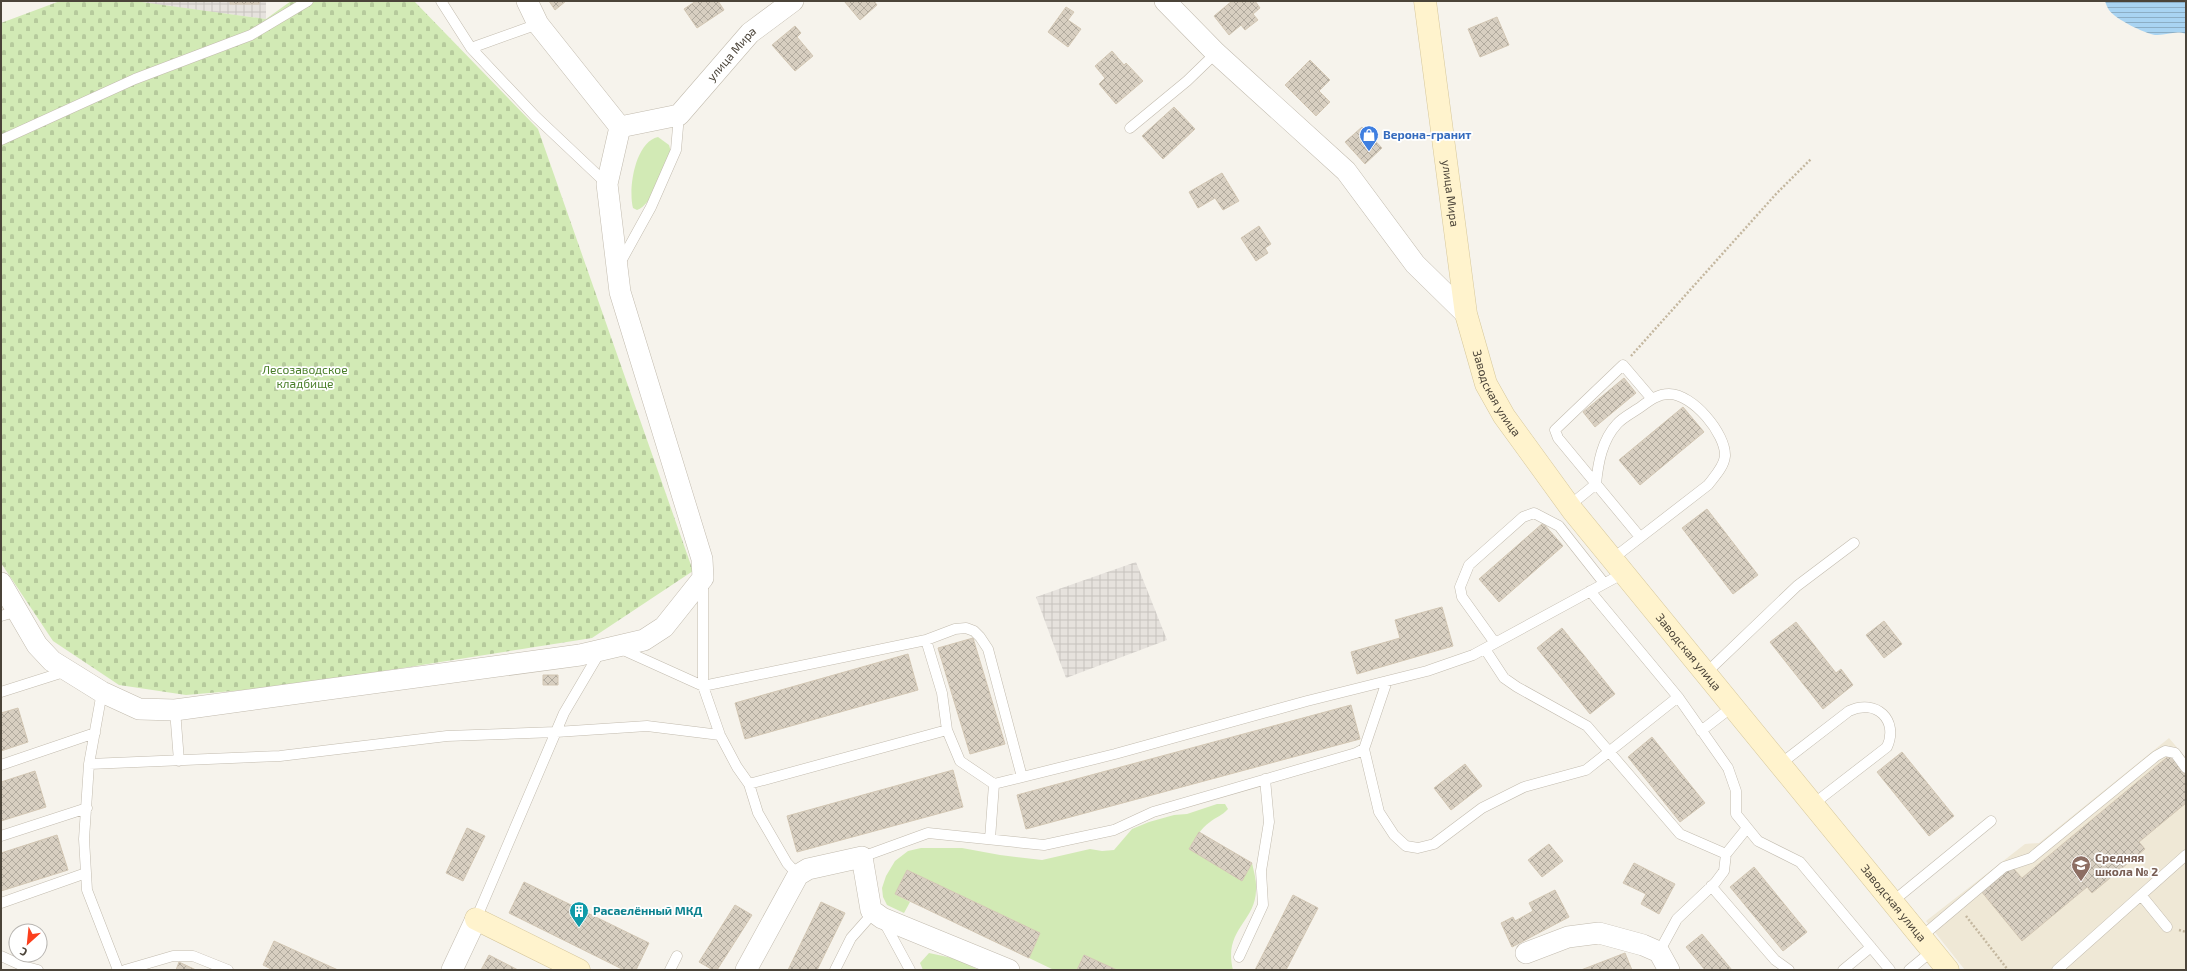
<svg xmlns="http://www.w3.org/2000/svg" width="2187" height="971" font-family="'Exo 2',sans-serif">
<defs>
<pattern id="industrial-grid" width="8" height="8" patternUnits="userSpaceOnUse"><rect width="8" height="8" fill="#e6e2dd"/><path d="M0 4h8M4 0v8" fill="none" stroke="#c7c3be"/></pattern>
<pattern id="cemetery-stones" width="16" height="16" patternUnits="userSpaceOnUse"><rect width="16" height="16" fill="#d2eab5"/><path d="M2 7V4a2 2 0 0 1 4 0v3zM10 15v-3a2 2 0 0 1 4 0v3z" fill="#b6ca9c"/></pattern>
<pattern id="water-rules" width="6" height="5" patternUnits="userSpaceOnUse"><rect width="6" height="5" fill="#a9d4f2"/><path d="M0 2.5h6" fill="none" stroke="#8caec5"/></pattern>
<pattern id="building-cross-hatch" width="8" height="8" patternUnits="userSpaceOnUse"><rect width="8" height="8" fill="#d8cfc1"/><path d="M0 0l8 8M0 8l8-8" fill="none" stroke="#b1aa9e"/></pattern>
</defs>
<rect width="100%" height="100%" fill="#f6f3ec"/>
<path fill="url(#industrial-grid)" d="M134 1H266V19L135 2Z
M1136 562 1167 640 1066 678 1036 597Z"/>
<path fill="#efe8d6" d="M2169 738 2186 758V970H1965L1926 921 2025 844 2039 843Z"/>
<path fill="#d2eab5" d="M658 137 669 145 671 152C664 167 653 205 637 210L633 208C628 189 635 142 658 137Z
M1217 804H1225L1228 809C1222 816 1216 817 1210 822 1200 829 1195 839 1189 849L1242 881 1252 863C1254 872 1257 882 1256 891 1255 922 1223 930 1233 970H1117L1084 955 1077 970H1054L1029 958 1040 933 907 870 895 894 910 902 904 913 887 905 883 897 882 888 886 876 895 861 908 851 921 848H962L1000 855 1042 860 1090 849 1102 851 1114 850 1132 829 1149 822 1174 815 1187 814Z
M929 953 957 959 979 970H923L920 963Z"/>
<path fill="url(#cemetery-stones)" d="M60 1H134L266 19 291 1H414L538 129 693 571 592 638 289 686 186 695 119 685 53 641 1 563V23Z"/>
<path fill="url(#water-rules)" d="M2105 1H2186V34C2175 30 2166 36 2155 35 2144 33 2115 19 2109 10 2107 7 2106 4 2105 1Z"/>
<path fill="url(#building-cross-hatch)" stroke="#d3c7b4" d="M230 1H259V4H230Z
M549 1H566L555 10Z
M696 1H718L724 10 697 28 684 9Z
M844 1H874L877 5 860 20Z
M1232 1H1255L1260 8 1253 14 1258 20 1245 30 1241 25 1229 35 1214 16Z
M1066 7 1074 12 1068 20 1081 29 1068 47 1048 32Z
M1497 17 1509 45 1480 57 1468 29Z
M795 26 801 33 797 37 813 56 795 71 772 45Z
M1112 51 1124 65 1126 63 1143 81 1116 104 1099 84 1105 78 1095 66Z
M1310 60 1330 80 1319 91 1330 102 1316 116 1285 85Z
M1174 107 1195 129 1163 159 1142 136Z
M1362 127 1382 148 1365 164 1345 142Z
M1222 173 1239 201 1223 210 1215 198 1198 208 1189 192Z
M1259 226 1271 244 1265 248 1268 253 1256 261 1241 238Z
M1624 378 1636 393 1595 427 1583 412Z
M1683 407 1704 432 1640 485 1619 460Z
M1707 509 1758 575 1733 594 1682 528Z
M1543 523 1563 546 1499 602 1479 579Z
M1442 607 1453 646 1357 674 1351 652 1400 638 1395 620Z
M1884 621 1902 644 1884 658 1866 635Z
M1796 622 1836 673 1841 669 1853 685 1823 709 1770 642Z
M1562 628 1615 694 1590 714 1537 648Z
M973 638 1005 744 970 754 938 648Z
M908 654 918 690 745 739 735 703Z
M543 675H558V685H543Z
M1351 705 1360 739 1026 829 1017 795Z
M18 708 28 742 1 751V713Z
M1652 737 1705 803 1680 822 1628 757Z
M1902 752 1954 816 1929 836 1877 772Z
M2171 754 2186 773V803L2139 842 2145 849 2092 893 2087 887 2022 941 1981 891 2011 866 2022 878Z
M1465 764 1482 786 1451 810 1434 788Z
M953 770 963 807 797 852 787 816Z
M35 771 46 807 1 821V782Z
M467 828 485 836 463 881 446 873Z
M1199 832 1252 863 1242 881 1189 849Z
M57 835 68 870 1 891V853Z
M1549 844 1563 861 1542 877 1528 860Z
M1634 863 1675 884 1659 914 1641 904 1646 894 1623 883Z
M1754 867 1807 932 1783 951 1730 887Z
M907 870 1040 933 1029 958 895 894Z
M524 882 649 943 636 970H624L509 913Z
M1555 890 1569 917 1512 947 1501 923 1513 917 1515 921 1533 911 1529 903Z
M1293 895 1318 908 1286 970H1255Z
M821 902 845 913 817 970H788Z
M735 905 752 915 717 970H713L699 962Z
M1702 934 1732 970H1705L1686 947Z
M274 941 338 970H273L263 965Z
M1625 953 1632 970H1581Z
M489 955 518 970H481Z
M1084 955 1117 970H1077Z
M179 962 196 970H176Z"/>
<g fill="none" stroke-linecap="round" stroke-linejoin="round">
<defs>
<path id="lane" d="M441 1 471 48 535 116 607 184
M471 48 538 24
M1130 128 1187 81 1216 53
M1 140 135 79 251 35 308 1
M619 265 651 207 676 150 679 115
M1569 506 1596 484C1598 463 1602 440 1617 424 1623 417 1634 412 1642 406 1650 400 1658 394 1669 394 1693 394 1726 434 1725 456 1724 467 1714 477 1708 485L1611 560
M1640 537 1558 438 1555 430 1623 365 1652 399
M1 616 18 611
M1495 643 1462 597 1460 587 1469 565 1523 517 1534 513 1559 526 1604 583
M621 649 703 686V582
M1485 649 1504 678 1517 687 1587 726 1680 834 1726 854
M1705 674 1797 586 1854 543
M1 692 67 671
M102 692 89 764 84 839 87 890 118 970
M1678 697 1728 768 1736 791V814L1758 841 1800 862 1890 970
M175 710 179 761
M1701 731 1732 707
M1364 749 1379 812 1394 835 1406 846 1418 848 1434 844 1482 808 1524 787 1586 770 1678 697 1590 591
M89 764 280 756 447 736 556 732 647 726 720 735
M1 765 95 733
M1779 765 1849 711C1876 698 1899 720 1887 747L1812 805
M749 784 947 730
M994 784 960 761 947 730 942 693 926 640 955 629 966 628 974 631 980 637 988 649 1022 777
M1 836 87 808
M990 839 994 784 1115 754 1307 701 1427 671 1473 655 1622 574
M862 857 928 833 1044 845 1114 830 1153 812 1356 753 1364 749 1387 681
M798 875 787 863 758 813 749 784 737 767 720 735 703 686 926 640
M1711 886 1775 960 1789 970
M2141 895 2167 927
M1892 902 1991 821
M1 903 86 873
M476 919 564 713 600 652
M884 922 910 970
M1921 937 2004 867 2031 858 2156 756 2165 751 2175 753 2186 768
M1659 952 1677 919 1715 883 1724 871 1726 854 1747 828
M1 956 23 966 38 970
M1239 957 1263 905 1261 871 1269 822 1265 779
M125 970 173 956H193L228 970
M670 970 677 956
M835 970 851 938 874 912
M1843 970 1871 947
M1909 970 1932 951
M2057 970 2186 855"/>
<g id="street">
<path id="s1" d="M527 1 538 24 620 127 679 115 750 33 793 1"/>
<path d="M1165 1 1216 53 1346 171 1415 264 1466 314"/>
<path d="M1 583 37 645 52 661 102 692 139 709 175 710 580 655 644 640 664 627 703 578 702 559 620 292 607 184 620 127"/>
<path d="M1526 953 1568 937 1599 933 1643 945 1659 952 1669 970"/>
<path d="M452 970 476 919"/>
<path d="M746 970 798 875 808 869 862 857 871 910 882 918 1009 970"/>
</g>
<g id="secondary">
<path id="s2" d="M1425 1 1466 314 1486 384 1504 416 1573 511 1948 970"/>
<path d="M476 919 579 970"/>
</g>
</defs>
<use href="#lane" stroke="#c2bbae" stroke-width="11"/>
<use href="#street" stroke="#c2bbae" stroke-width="22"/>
<use href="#secondary" stroke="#d6c79b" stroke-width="23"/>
<path stroke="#c4b79f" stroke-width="2.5" stroke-dasharray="2 2" stroke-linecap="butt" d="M1631 356 1776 194 1811 159
M1966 916 2008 970
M2179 930 2186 932"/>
<use href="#lane" stroke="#fff" stroke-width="10"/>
<use href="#street" stroke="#fff" stroke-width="21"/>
<use href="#secondary" stroke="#fff3cd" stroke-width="22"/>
</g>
<defs>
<symbol id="shop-pin" viewBox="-11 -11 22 30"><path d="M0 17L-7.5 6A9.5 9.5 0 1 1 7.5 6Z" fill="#3f7fe0" stroke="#fff"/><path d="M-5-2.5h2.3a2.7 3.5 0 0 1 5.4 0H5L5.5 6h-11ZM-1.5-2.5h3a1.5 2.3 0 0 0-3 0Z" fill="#fff"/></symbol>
<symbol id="school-pin" viewBox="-11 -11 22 30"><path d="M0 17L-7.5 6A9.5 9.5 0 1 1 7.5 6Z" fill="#8d6e63" stroke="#fff"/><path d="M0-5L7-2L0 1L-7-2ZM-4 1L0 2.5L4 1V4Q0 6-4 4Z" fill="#fff"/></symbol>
<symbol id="building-pin" viewBox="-11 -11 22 30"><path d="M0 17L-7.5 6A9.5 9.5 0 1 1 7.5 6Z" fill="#0f9aa8" stroke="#fff"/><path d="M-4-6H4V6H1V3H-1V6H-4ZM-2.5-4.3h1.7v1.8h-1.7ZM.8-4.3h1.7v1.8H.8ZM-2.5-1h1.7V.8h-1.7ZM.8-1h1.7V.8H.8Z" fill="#fff"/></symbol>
</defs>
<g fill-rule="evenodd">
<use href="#shop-pin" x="1358" y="124" width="22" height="30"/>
<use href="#school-pin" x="2070" y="854" width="22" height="30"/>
<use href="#building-pin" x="568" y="900" width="22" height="30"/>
</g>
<g text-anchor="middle" stroke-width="3.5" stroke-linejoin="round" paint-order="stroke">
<g font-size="12" fill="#4b4439" stroke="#fff">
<text dy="4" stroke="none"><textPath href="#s1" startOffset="298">улица Мира</textPath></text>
<text dy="4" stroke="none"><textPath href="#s2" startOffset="194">улица Мира</textPath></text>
<text dy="4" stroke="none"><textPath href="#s2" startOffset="401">Заводская улица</textPath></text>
<text dy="4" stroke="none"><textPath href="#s2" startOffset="725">Заводская улица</textPath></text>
<text dy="4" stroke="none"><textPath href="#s2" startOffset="1049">Заводская улица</textPath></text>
</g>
<g font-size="12" font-weight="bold" fill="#366cbe" stroke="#fff" text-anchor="start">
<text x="1383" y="139">Верона-гранит</text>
</g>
<g font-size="12" fill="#4a7f2a" stroke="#fff">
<text x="305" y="374">Лесозаводское<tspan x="305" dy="14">кладбище</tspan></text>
</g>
<g font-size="12" font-weight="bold" fill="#785e54" stroke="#fff" text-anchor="start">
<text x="2095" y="862">Средняя<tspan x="2095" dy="14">школа № 2</tspan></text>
</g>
<g font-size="12" font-weight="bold" fill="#0d838f" stroke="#fff" text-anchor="start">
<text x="593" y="915">Расаелённый МКД</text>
</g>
</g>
<rect width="2187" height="971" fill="none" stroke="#4b4439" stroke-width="4"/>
<g transform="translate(28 943) rotate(207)"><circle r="19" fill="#ffffff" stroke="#b7b4b0"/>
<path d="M0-3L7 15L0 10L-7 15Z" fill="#fc3f1d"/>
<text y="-6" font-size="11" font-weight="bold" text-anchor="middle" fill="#4b4439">С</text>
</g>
</svg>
